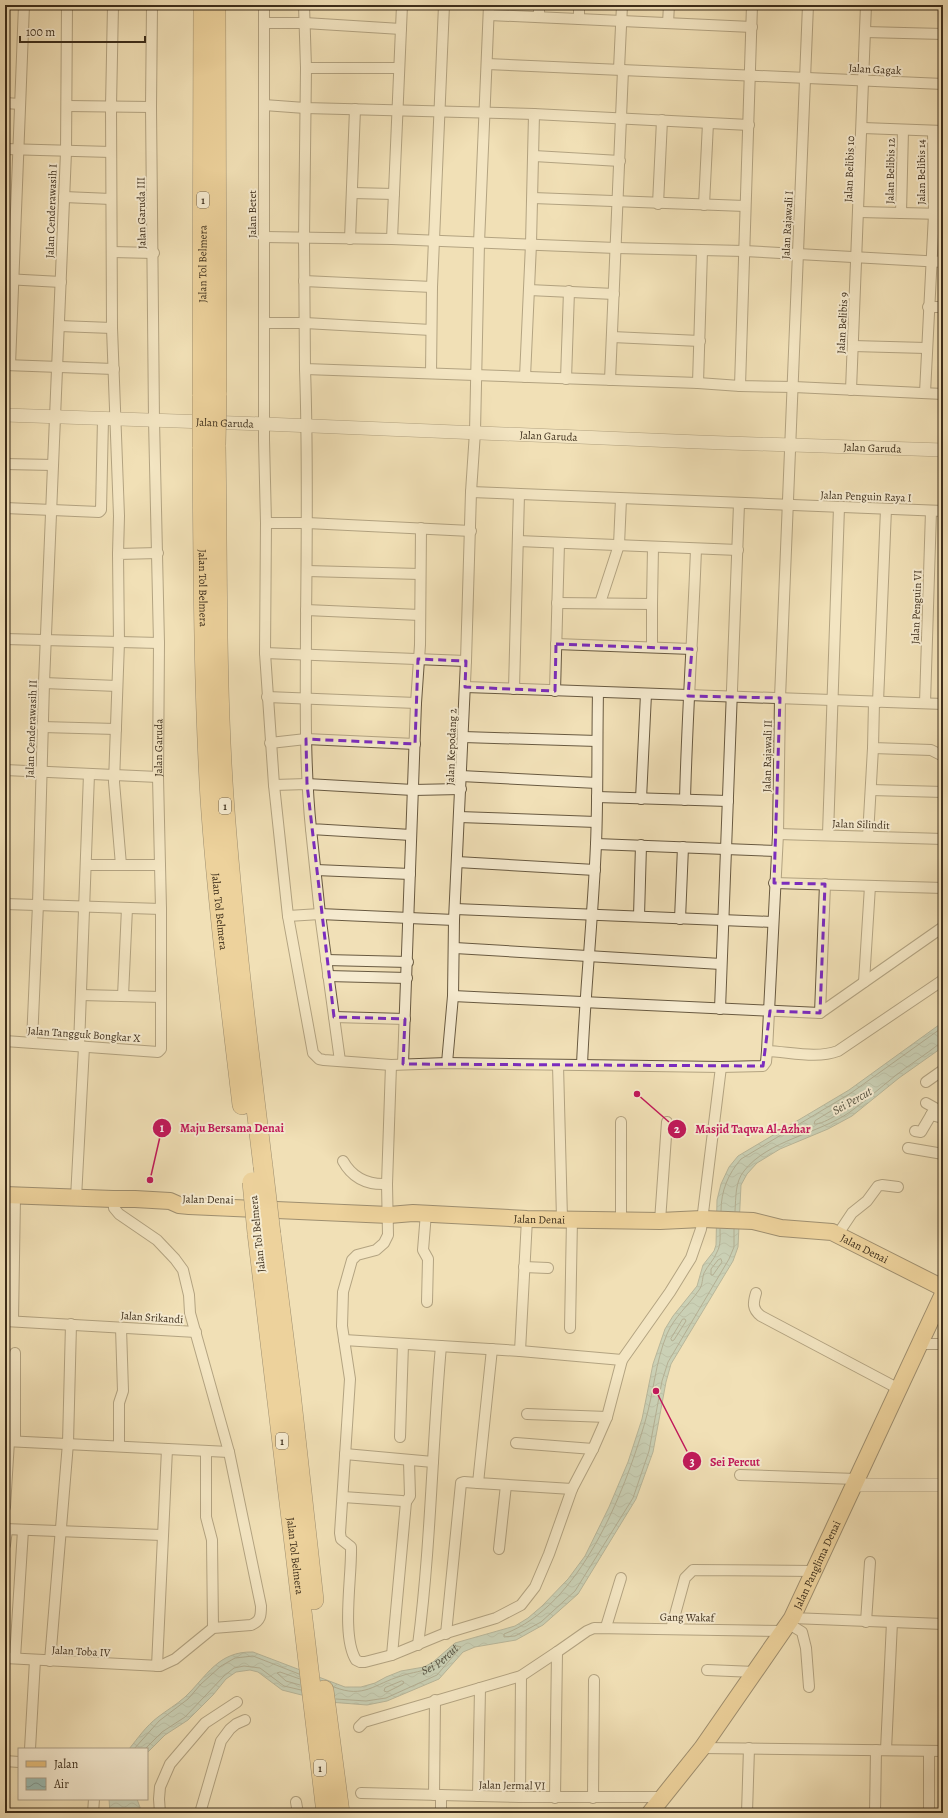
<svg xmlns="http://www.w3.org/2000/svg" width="948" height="1818" font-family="Alegreya,serif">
<defs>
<pattern id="water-waves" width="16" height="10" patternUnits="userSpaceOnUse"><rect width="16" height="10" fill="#9bbcb4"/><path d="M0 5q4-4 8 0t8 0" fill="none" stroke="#809992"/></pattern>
</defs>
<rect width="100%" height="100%" fill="#f1e0b7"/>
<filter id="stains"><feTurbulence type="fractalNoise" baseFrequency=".005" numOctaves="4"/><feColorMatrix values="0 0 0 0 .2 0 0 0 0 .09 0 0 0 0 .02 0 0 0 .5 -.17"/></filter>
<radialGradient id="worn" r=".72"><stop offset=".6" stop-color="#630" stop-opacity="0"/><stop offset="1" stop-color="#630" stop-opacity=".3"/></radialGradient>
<path fill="url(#water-waves)" stroke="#758376" d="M943 1022V1046L940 1049 899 1078 852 1116 828 1129 780 1149 757 1163 747 1174 741 1185 738 1247 733 1261 671 1364 666 1382 653 1452 636 1499 578 1594 543 1625 516 1640 475 1647 463 1652 439 1679 387 1701 367 1705 329 1702 282 1690 258 1672 250 1670 236 1672 226 1679 213 1695 188 1720 165 1735 147 1753V1749H129C138 1738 146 1726 158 1717 167 1710 176 1705 185 1697 207 1676 218 1651 253 1652L345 1687H361L375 1683 386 1677 401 1671 424 1667 433 1662 455 1643 515 1626 528 1618 542 1606 568 1579 585 1556 609 1507 628 1462 642 1419 653 1364 665 1329 673 1316 697 1286 703 1265 714 1251 716 1245 717 1200 721 1184 729 1167 738 1156 849 1090Z
M109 1799H137L142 1813H110Z"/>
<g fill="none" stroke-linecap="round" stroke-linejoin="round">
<g stroke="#6c7467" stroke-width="1">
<path d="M856 1096H858L859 1099C850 1106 825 1125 814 1124L815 1121Z"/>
<path d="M721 1211C721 1191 728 1174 741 1159L851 1093 943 1027"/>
<path d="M735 1211C736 1197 735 1182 744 1171 768 1140 818 1134 850 1112 865 1101 880 1088 895 1076 909 1065 925 1055 939 1044L943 1043"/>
<path d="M720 1229C720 1237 721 1245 717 1252 714 1260 708 1265 704 1273 702 1278 703 1285 699 1290 689 1305 674 1317 667 1334 655 1363 654 1392 645 1422 624 1494 580 1606 504 1634V1637L515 1636 541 1622 575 1591 633 1498 649 1451 662 1381 668 1362 729 1259 734 1247V1229"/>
<path d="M721 1259 722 1262 713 1275H711V1269L718 1260Z"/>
<path d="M683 1319H685L686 1321 674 1340 672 1341 671 1339Z"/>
<path d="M300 1679 280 1672 277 1673 286 1681 300 1685"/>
<path d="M402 1681 404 1682 403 1684 387 1692 384 1691 385 1688Z"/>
<path id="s1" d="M334 1687C364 1699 374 1684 401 1676 412 1672 423 1672 434 1666 442 1662 449 1652 457 1646L461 1647 437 1675 386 1698 366 1701 336 1699"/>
<path d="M134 1749 159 1721 188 1699 201 1684 221 1666 235 1658 253 1656 299 1674"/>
<path d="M145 1749 162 1732 185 1717 224 1676 234 1668 244 1666 260 1668 284 1686 301 1690"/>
</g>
<defs>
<g id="minor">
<path d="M113 5 111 106 112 328 119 516 118 554"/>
<path d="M264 5V440L266 523 265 653 274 785 288 916 313 1053 319 1059 324 1060 391 1065 447 1063 721 1067 763 1066 766 1062 767 1051 778 834 780 698 808 5"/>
<path d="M304 5 306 68 304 238 305 369 698 383 740 386 794 387 943 394"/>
<path d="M489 15 752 27"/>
<path d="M539 17V5"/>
<path d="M579 19V5"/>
<path d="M264 23H305L401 29"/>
<path d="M668 23 669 5"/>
<path d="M865 32 943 34"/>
<path d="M487 64 943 84"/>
<path d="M306 68H399"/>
<path d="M619 69 622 5"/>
<path d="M5 103 20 104"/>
<path d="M264 105 305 108 534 114 749 125"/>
<path d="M67 106 151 107"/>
<path d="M863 128 943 131"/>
<path d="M5 149 111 152"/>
<path d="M534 156 620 161"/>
<path d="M352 193 394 194"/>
<path d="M64 197 111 199"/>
<path d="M533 198 745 206"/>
<path d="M658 204 662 120"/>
<path d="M704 205 708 123"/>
<path d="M859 212 943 214"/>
<path d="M901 213 903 130"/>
<path d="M264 237 392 239 616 248 744 251 943 262"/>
<path d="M350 239 355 109"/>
<path d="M392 239 402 5"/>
<path d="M112 252 154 253"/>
<path d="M5 279 61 282"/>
<path d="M304 281 432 287"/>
<path d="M529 290 614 294"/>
<path d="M928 307H943"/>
<path d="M265 323H305L431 330"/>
<path d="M59 326 112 328"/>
<path d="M612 337 700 341"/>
<path d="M853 346 926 348"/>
<path d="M5 365 114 369"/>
<path d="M10 365 24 5"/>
<path d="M305 369C308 453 307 537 306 620 306 690 304 760 311 829L411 835"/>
<path d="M431 373 432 287 444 5"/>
<path d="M525 377 531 244 534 114"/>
<path d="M566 379 569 291"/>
<path d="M610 380 623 70"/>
<path d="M698 383 702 251"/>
<path d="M740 386 752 5"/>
<path d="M851 390 866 5"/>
<path d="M925 393 934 214 933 131"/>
<path d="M5 464 53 465"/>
<path d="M471 492 943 511"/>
<path d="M5 508 99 512 101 510 103 419"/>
<path d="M266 523H307L471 531"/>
<path d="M518 541 738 550"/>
<path d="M307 571 420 574"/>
<path d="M557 603 652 604 653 547"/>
<path d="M600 603 619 545 621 499"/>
<path d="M652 604V647"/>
<path d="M306 610 420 615"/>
<path d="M5 639 159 643"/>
<path d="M556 644 692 649"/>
<path d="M265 653 466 661"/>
<path d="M44 683 117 686"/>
<path d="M465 687 943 704"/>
<path d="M514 689 519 494"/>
<path d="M555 691 559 543"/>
<path d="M267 697 416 703"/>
<path d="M874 702 873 748 931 750 943 756"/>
<path d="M878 702 886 509"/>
<path d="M925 703 931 511"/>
<path d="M42 727 116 729"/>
<path d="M463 737 597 741"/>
<path d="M270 743 306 739 415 744"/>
<path d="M5 770 158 777"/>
<path d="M461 776 597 783"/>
<path d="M274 785 307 784 413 790 461 789"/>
<path d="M871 790 943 792"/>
<path d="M597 797 728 801"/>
<path d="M641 799 646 694"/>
<path d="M685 800C687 716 693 633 696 549"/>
<path d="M459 817 596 822"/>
<path d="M311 829 320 914 340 1061"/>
<path d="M778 834 943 839"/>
<path d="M828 834 839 507"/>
<path d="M868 836 873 748"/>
<path d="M596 844 776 851"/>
<path d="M457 862 595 870"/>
<path d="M87 865H160"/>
<path d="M121 865 114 782 119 642 118 554 158 553"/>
<path d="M316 870 410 874"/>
<path d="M774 883 943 888"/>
<path d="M5 904 161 909"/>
<path d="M455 909 772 922"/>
<path d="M288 916 320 914 454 920"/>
<path d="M639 916 641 845"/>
<path d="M680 919 683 847"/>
<path d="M455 948 721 964"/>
<path d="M326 960 408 962"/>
<path d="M328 976 407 978"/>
<path d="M864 982 870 886"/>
<path d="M81 995 161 997"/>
<path d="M123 996 127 908"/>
<path d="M453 996 820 1013 943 927"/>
<path d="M720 1009 739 504"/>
<path d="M820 1013 825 884"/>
<path d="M334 1017 405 1019"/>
<path id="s2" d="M5 1041 158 1052 161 1049V909L158 777 159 643 154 420 151 107 152 5"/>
<path d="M32 1042 38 904 44 683 66 152 67 5"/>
<path d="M79 1046 89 774"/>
<path d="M767 1051C790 1052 817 1059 838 1051L943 980"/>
<path d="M447 1063 453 996 454 920 466 661 471 492 475 432 479 243 489 5"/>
<path d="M403 1064 416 703 420 645 421 528"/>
<path d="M391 1065 387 1184 388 1235 384 1243 376 1250 357 1255 352 1260 343 1292 342 1326 350 1379 340 1533 341 1539 351 1547C352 1576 341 1636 356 1660L360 1662H365L392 1655 443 1634 496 1618 521 1605 535 1587 549 1554 572 1489 593 1449 607 1417 622 1360 670 1292 691 1258 701 1229 721 1067"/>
<path d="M558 1065 562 1219"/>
<path d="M582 1065C585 991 593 918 596 844 598 794 597 743 598 692"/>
<path d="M926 1082 943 1070"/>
<path d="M926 1103 935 1108 931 1115 943 1118"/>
<path d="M621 1122V1220"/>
<path d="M915 1131 921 1132 931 1115"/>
<path d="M908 1148 943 1154"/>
<path d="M343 1161C353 1179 368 1185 387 1184"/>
<path d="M76 1198 84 1047"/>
<path d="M426 1213 423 1250 428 1259 427 1302"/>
<path d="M660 1221 667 1122"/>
<path d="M838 1234 852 1213 867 1201 878 1186 882 1185 898 1187"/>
<path d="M524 1267 548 1268"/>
<path d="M756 1293C753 1303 752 1309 761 1316L899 1389"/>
<path d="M5 1321 196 1332"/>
<path d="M13 1321 15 1196"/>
<path d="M570 1328 572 1219"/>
<path d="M344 1340 520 1351 622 1360"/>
<path d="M921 1344H943"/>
<path d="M492 1349 478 1483 572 1489"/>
<path d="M520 1351 527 1219"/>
<path d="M527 1414 607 1417"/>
<path d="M400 1437 403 1344"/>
<path d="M5 1441 229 1452"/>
<path d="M15 1441V1353"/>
<path d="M516 1443 593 1449"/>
<path d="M119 1446V1403L123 1391 121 1328"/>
<path d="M206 1452V1517L212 1540 213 1628"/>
<path d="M345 1454 433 1462"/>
<path d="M740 1475 856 1479"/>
<path d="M343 1497 402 1501 406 1502 392 1655"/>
<path d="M406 1502 410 1496 409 1461"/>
<path d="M5 1507 9 1441"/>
<path d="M5 1529 162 1535"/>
<path d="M5 1545 7 1530"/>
<path d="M499 1549 506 1485"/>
<path d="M792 1618 943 1624"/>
<path d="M866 1622 870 1562"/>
<path d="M789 1624 802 1632 806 1648 809 1687"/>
<path d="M606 1627 621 1578"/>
<path d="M671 1629 685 1578 693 1570 814 1571"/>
<path d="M446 1634 461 1483 464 1482 478 1483"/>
<path d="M418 1645C431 1545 432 1446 441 1346"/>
<path d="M5 1658 160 1666 175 1659 213 1628 251 1625C261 1621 261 1615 261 1606L229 1452 190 1313 189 1295 183 1270 175 1259 157 1240 119 1214 114 1208 113 1199"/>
<path d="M15 1658 23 1530"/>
<path d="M50 1661 68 1443 71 1324"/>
<path d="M157 1666 167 1449"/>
<path d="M707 1670 755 1672"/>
<path d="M359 1727 364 1722 521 1676 557 1652 587 1631 594 1628 784 1631"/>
<path d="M702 1748 943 1751"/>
<path d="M30 1749 35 1660"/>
<path d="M886 1750 892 1622"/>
<path d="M929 1751V1813"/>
<path d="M5 1761 19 1762"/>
<path d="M361 1793 520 1797H662"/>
<path d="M434 1795 435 1700"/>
<path d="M478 1796 480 1688"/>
<path d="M520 1797 521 1676"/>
<path d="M555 1798 557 1652"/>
<path d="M593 1798 594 1680"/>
<path d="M296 1802 298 1813"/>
<path d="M93 1813 94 1799"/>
<path d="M160 1813 159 1799 160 1787 170 1764 205 1723 237 1702"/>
<path d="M200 1813 221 1741 230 1729 236 1724 245 1720"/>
<path d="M441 1813V1795"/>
<path d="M747 1813 749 1748"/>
<path d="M875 1813 876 1750"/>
</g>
<g id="tertiary">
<path id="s3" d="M5 415 265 424 699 442 943 450"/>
<path d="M853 1485H943"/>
</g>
<g id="primary">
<path id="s4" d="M5 1195 113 1199H135L170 1201 179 1205 189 1206 389 1215 413 1213 527 1219 660 1221 702 1219 753 1221 781 1228 832 1232 943 1288"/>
<path id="s5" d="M650 1813 702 1748 792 1618 943 1294"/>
</g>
<g id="motorway">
<path d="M216 5 217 395"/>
<path id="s6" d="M202 396 203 5"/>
<path d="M216 445C218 562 216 680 224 797 233 921 248 1043 263 1166"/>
<path id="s7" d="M202 447C203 564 203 682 210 799 217 901 230 1003 242 1105"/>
<path id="s8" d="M257 1233 326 1813"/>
<path d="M271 1234 291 1393 314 1600"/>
<path d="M324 1690 340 1813"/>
</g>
</defs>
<use href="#minor" stroke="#695a41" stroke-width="12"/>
<use href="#tertiary" stroke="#695a41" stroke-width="14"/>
<use href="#primary" stroke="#3c2d1a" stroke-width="18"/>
<use href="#motorway" stroke="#3c2d1a" stroke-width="20"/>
<use href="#minor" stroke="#f6ebd0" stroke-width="10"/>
<use href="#tertiary" stroke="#f6ebd0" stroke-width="13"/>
<use href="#primary" stroke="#e8c07c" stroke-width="16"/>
<use href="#motorway" stroke="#e8c07c" stroke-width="19"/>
<defs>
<path id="motorway-bridge" d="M216 445 217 395
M202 447V396
M263 1166 271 1234
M252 1182 257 1233"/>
</defs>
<use href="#motorway-bridge" stroke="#3c2d1a" stroke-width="20" stroke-linecap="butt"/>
<use href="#motorway-bridge" stroke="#e8c07c" stroke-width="19"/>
</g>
<path d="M0 0H948V1818H0ZM556 644 692 649 688 696 780 698 774 883 825 884 820 1013 770 1011 763 1066 403 1064 405 1019 334 1017 307 784 306 739 415 744 418 659 466 661 465 687 555 691Z" fill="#f1e0b7" fill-opacity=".55" fill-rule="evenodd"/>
<path fill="none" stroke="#7b2cbf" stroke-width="3" stroke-dasharray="8 5" stroke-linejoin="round" d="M556 644 692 649 688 696 780 698 774 883 825 884 820 1013 770 1011 763 1066 403 1064 405 1019 334 1017 307 784 306 739 415 744 418 659 466 661 465 687 555 691Z"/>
<g text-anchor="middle" stroke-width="4" stroke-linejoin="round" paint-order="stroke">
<g fill="#f6ebd0" stroke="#746651" stroke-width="1">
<rect x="197" y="192" width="12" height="16" rx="3"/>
<rect x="219" y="798" width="12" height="16" rx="3"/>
<rect x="276" y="1433" width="12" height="16" rx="3"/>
<rect x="314" y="1760" width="12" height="16" rx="3"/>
</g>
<g font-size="10" font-weight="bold" fill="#3c2d1a">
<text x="203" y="204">1</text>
<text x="225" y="810">1</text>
<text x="282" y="1445">1</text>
<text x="320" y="1772">1</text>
</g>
<g font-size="11" fill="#3c2d1a" stroke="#f6ebd0">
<text transform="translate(875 69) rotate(3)" y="4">Jalan Gagak</text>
<text transform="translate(849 169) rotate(-88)" y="4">Jalan Belibis 10</text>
<text transform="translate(890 171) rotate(-89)" y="4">Jalan Belibis 12</text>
<text transform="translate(921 172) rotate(-90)" y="4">Jalan Belibis 14</text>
<text transform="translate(51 211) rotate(-88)" y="4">Jalan Cenderawasih I</text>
<text transform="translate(141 213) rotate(-91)" y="4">Jalan Garuda III</text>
<text transform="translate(252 214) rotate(-90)" y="4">Jalan Betet</text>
<text transform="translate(787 225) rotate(-87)" y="4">Jalan Rajawali I</text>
<text dy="4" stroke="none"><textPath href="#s6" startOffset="132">Jalan Tol Belmera</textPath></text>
<text transform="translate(842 323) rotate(-87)" y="4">Jalan Belibis 9</text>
<text dy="4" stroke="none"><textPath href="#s3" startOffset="220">Jalan Garuda</textPath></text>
<text dy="4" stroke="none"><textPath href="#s3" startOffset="544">Jalan Garuda</textPath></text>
<text dy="4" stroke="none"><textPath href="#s3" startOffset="868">Jalan Garuda</textPath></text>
<text transform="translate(866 496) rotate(2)" y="4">Jalan Penguin Raya I</text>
<text dy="4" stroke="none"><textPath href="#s7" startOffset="141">Jalan Tol Belmera</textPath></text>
<text transform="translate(916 607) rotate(-88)" y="4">Jalan Penguin VI</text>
<text transform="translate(31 729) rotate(-88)" y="4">Jalan Cenderawasih II</text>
<text dy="4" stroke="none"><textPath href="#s2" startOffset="459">Jalan Garuda</textPath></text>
<text transform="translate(451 747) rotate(-88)" y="4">Jalan Kepodang 2</text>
<text transform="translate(767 756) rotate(-89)" y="4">Jalan Rajawali II</text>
<text transform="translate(861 824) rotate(2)" y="4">Jalan Silindit</text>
<text dy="4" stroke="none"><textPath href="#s7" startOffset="465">Jalan Tol Belmera</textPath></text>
<text transform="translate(84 1034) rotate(4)" y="4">Jalan Tangguk Bongkar X</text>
<text transform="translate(208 1199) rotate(1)" y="4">Jalan Denai</text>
<text dy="4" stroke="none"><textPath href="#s4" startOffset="536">Jalan Denai</textPath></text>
<text transform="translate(257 1234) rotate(-96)" y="4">Jalan Tol Belmera</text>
<text dy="4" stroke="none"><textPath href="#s4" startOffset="866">Jalan Denai</textPath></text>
<text transform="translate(152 1317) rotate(4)" y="4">Jalan Srikandi</text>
<text dy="4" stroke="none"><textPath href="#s8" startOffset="325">Jalan Tol Belmera</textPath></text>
<text dy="4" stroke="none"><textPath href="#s5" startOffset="300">Jalan Panglima Denai</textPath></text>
<text transform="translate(687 1617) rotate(1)" y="4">Gang Wakaf</text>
<text transform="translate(81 1651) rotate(3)" y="4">Jalan Toba IV</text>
<text transform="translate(512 1785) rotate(1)" y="4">Jalan Jermal VI</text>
</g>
<g font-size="12" font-style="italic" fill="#545140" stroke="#f6ebd0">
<text transform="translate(852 1101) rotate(-29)" y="4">Sei Percut</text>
<text dy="4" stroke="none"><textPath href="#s1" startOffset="113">Sei Percut</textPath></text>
</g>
</g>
<path fill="none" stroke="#c2185b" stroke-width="1.5" d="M150 1180L162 1128M637 1094L677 1129M656 1391L692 1461"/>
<g fill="#c2185b" stroke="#f6ebd0" stroke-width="1.5">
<circle cx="150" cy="1180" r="4"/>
<circle cx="637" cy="1094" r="4"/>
<circle cx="656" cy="1391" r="4"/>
<circle cx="162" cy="1128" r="10"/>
<circle cx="677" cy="1129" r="10"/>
<circle cx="692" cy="1461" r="10"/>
</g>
<g font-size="12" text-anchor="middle" font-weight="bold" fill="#fff">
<text x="162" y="1132">1</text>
<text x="677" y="1133">2</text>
<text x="692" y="1466">3</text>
</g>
<g font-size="12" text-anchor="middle" font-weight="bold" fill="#c2185b" stroke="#f6ebd0" stroke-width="4" stroke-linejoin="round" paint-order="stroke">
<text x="232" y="1132">Maju Bersama Denai</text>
<text x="753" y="1133">Masjid Taqwa Al-Azhar</text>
<text x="735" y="1466">Sei Percut</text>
</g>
<rect width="948" height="1818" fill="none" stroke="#f1e0b7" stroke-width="20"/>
<rect x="6" y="6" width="936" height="1806" fill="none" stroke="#3c2d1a" stroke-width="2"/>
<rect x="10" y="10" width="928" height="1798" fill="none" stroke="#3c2d1a"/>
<rect x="18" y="1748" width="130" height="52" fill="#f6ebd0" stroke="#ac9f87"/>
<rect x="26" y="1761" width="20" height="6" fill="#e8c07c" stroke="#ac9f87"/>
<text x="54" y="1768" font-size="12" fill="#3c2d1a">Jalan</text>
<rect x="26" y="1778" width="20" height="12" fill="url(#water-waves)" stroke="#ac9f87"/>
<text x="54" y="1788" font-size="12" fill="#3c2d1a">Air</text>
<path d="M20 36v6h125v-6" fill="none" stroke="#3c2d1a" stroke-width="2"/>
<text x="26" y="36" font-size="12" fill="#3c2d1a" stroke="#f6ebd0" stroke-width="3" paint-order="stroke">100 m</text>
<rect width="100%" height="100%" filter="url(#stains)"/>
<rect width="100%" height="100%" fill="url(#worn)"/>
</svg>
